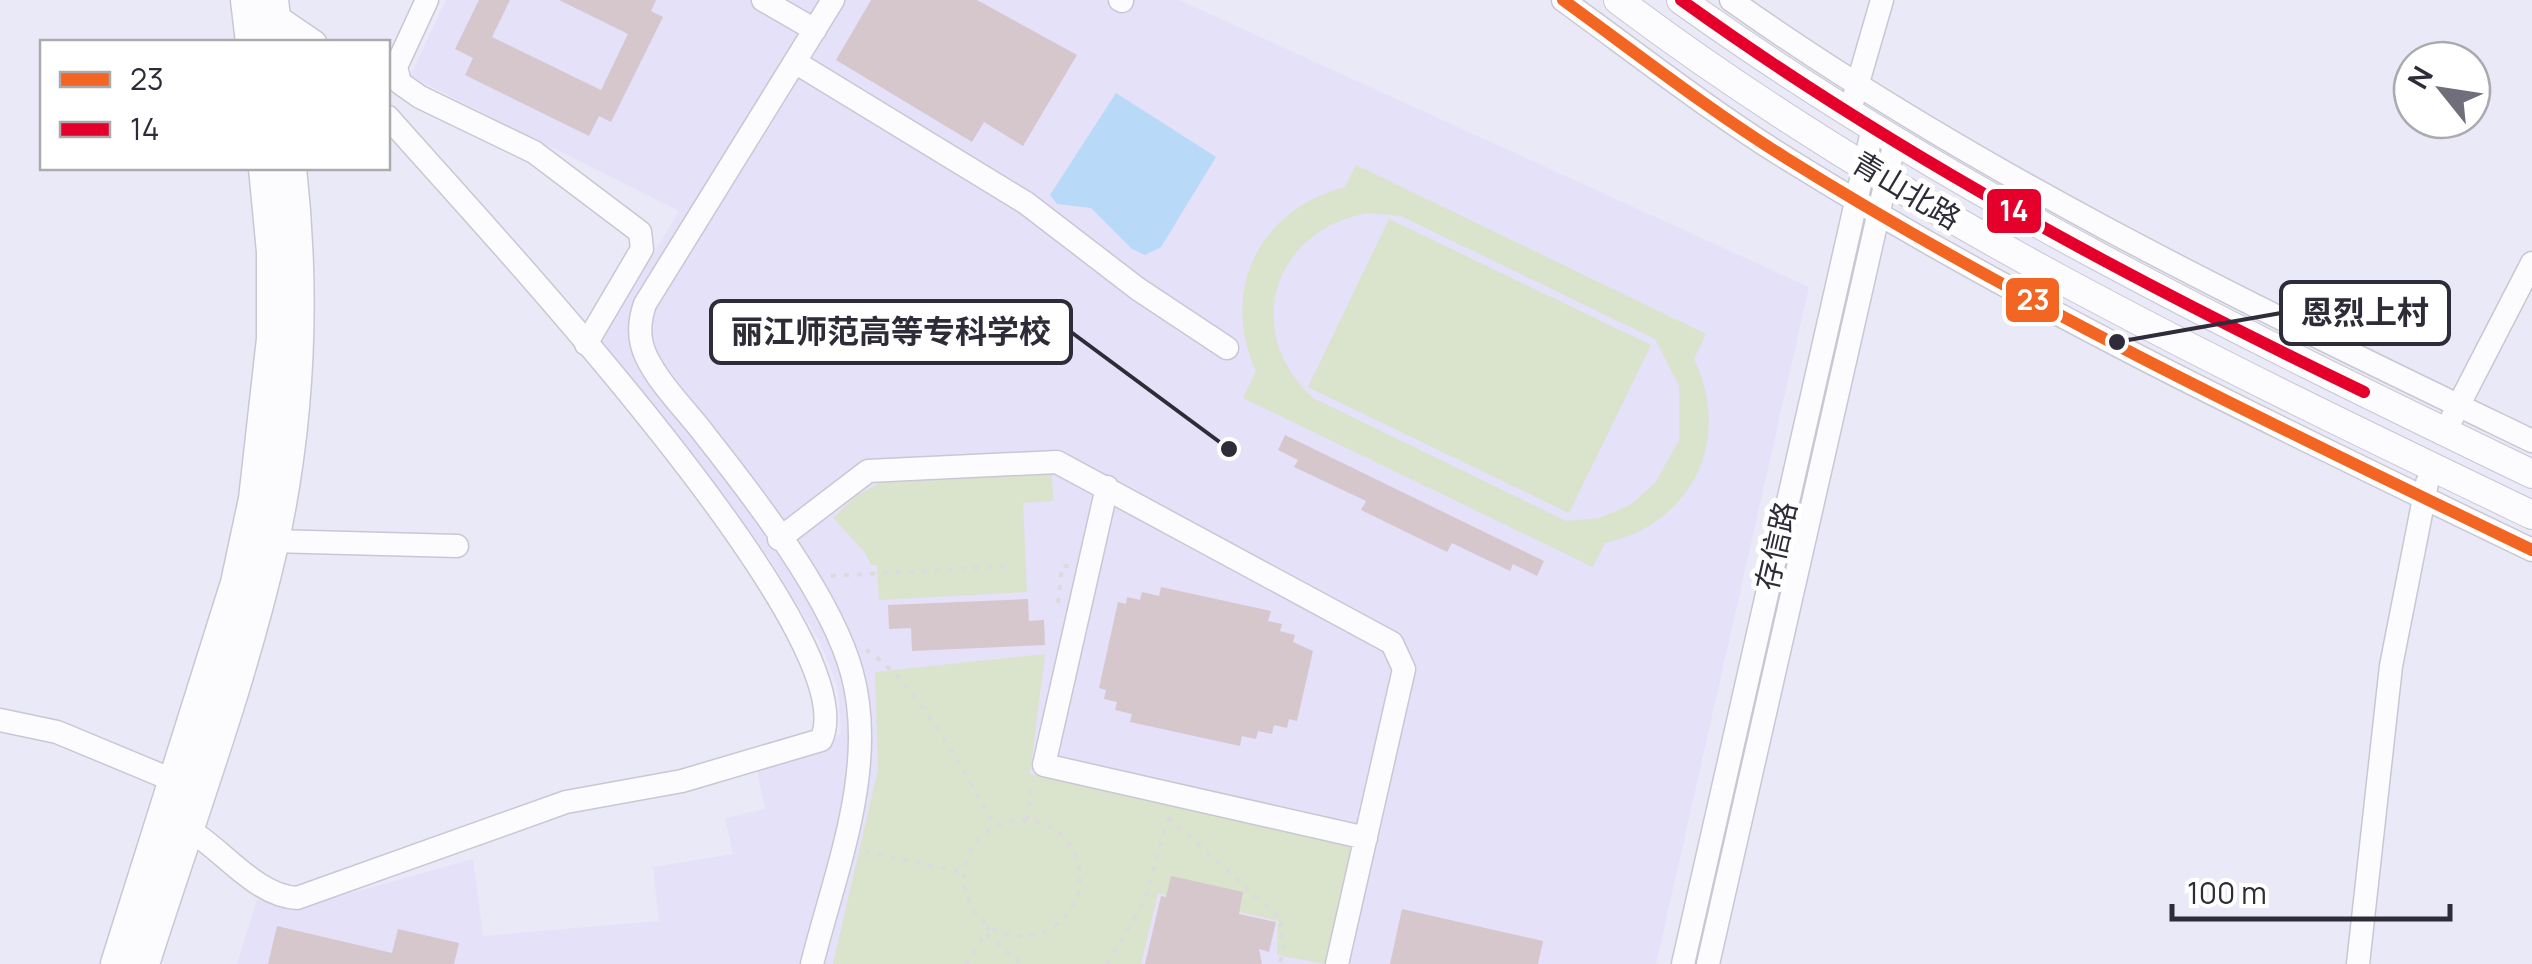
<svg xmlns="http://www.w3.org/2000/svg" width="2532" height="964" font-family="Manrope,'Noto Sans SC',sans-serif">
<rect width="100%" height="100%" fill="#eae9f7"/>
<path fill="#e4e1f9" d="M446 0H1179L1809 287 1656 964H237L257 899 294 909 473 859 483 936 659 921 653 867 733 854 725 818 765 809 757 770 841 734 838 688 820 642 768 556 601 342 679 211 410 76Z"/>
<path fill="#dae3cb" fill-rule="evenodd" d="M1356 165 1706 334 1694 359C1733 440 1692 524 1605 543L1593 567 1243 398 1256 371C1219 290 1260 209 1345 187ZM1368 213 1401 216 1655 339 1679 386V440L1655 483 1630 505 1600 518 1566 521 1313 398C1241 332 1272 230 1368 213Z
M1389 219 1651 345 1569 513 1308 387Z
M1052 474 1053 501 1023 503 1027 592 879 600 877 565H871L864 551 833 518 856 496 880 483Z
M1045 654 1030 774 1353 843 1327 964 1277 955 1278 921 1158 893 1141 964H833L878 769 875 672Z"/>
<path fill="#b8daf8" d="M1116 93 1216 157 1161 247 1145 255 1132 249 1091 208 1057 204 1050 195Z"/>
<path fill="#d6c7cd" d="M479 0H510L492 37 601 90 628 34 559 0H656L651 11 663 17 611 122 599 116 589 136 465 75 473 58 455 49Z
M871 0H977L1077 55 1023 146 984 122 972 142 836 60Z
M1285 435 1544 561 1537 576 1513 564 1510 571 1452 543 1447 552 1361 510 1366 501 1294 467 1298 460 1278 450Z
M1161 587 1271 611 1268 621 1282 624 1280 631 1295 635 1293 642 1313 651 1297 721 1289 719 1287 728 1274 725 1272 734 1258 731 1256 739 1242 736 1240 746 1130 722 1132 714 1115 710 1117 702 1104 699 1106 690 1099 688 1118 602 1126 604 1127 597 1140 600 1142 592 1159 596Z
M1028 599 1029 621 1044 620 1045 645 912 651 911 628 889 629 888 605Z
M1171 876 1243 892 1239 914 1276 922 1269 952 1259 949 1262 964H1145L1161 896 1166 897Z
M1402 909 1543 941 1538 964H1390Z
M277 926 392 953 398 929 459 943 454 964H268Z"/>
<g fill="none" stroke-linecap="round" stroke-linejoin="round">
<defs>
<path id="minor" d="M427 0 396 67 400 83 420 97 534 152 640 232 642 249 586 344
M763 0 815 30
M1120 0 1122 1
M1563 0C1636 53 1709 110 1786 158 2025 307 2279 428 2532 550
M1731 0C1981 177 2257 308 2532 441
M274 14 315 42
M795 62 1026 203 1138 289 1227 348
M1853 100 1882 0
M2451 420 2532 263
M1107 487 1044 765 1366 838
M779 539 868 471 1057 462 1392 643 1404 669 1337 964
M272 541 457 546
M0 720 57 732 175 781
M186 828C221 847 255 896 297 898L566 802 682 781 821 740C872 635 465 206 388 117
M812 964C835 872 878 768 852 673 832 598 754 497 705 435 686 410 659 384 646 356 638 339 639 321 645 304L833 0
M1683 964 1873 127
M1708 964 1895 141
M2358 964 2391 666 2427 483"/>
<path id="major" d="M1618 0C1899 212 2216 363 2532 515
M1681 0C1947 191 2239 332 2532 474"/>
<path id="highway" d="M247 0 252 42
M272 0 277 42
M117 964 237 583 255 499 273 339V252L265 168
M143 964C187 825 240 686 272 544 299 420 304 294 290 168"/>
</defs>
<use href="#minor" stroke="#c9c7d3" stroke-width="25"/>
<use href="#major" stroke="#c9c7d3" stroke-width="30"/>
<use href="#highway" stroke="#c9c7d3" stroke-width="35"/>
<path stroke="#dbdbde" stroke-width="4" stroke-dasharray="5 8" stroke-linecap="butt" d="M831 576 1009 566
M1058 603 1062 566H1071
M866 650C918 683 965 773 995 827
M1168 817 1282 920 1279 933 1286 939 1280 964
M1027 820 1033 780
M964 878a58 58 0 1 1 116 0a58 58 0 1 1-116 0Z
M865 851 964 873
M986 934 1022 964
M966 964 990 927
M1107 964 1145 900 1168 817"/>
<use href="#minor" stroke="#fcfcfe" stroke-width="22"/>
<use href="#major" stroke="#fcfcfe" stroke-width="28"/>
<use href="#highway" stroke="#fcfcfe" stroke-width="32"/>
<defs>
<path id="bus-1" d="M1563 0C1636 53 1709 110 1786 158 2025 307 2279 428 2532 550"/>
<path id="bus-2" d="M1681 0C1895 154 2127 278 2364 392"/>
</defs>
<use href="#bus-1" stroke="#fff" stroke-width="20"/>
<use href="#bus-2" stroke="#fff" stroke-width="20"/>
<use href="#bus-1" stroke="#f26522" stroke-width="12"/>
<use href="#bus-2" stroke="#e4002b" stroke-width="12"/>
</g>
<g text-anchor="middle" stroke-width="10" stroke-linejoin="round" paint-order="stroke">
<g font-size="30" fill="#2e2c38" stroke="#fff">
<text transform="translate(1906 191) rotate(31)" y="10">青山北路</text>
<text transform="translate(1777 546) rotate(-77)" y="10">存信路</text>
</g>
</g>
<path fill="none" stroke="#2e2c38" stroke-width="4" d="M2117 342L2281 313M1229 449L1071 332"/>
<g fill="#2e2c38" stroke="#fff" stroke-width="4">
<circle cx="2117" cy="342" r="10"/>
<circle cx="1229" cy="449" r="10"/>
</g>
<g fill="#fff" stroke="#2e2c38" stroke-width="4">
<rect x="2281" y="282" width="168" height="62" rx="10"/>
<rect x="711" y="301" width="360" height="62" rx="10"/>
</g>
<g font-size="32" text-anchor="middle" font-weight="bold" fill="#2e2c38">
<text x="2365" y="324">恩烈上村</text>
<text x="891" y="343">丽江师范高等专科学校</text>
</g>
<g stroke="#fff" stroke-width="4">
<rect x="1985" y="187" width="58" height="48" rx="10" fill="#e4002b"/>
<rect x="2004" y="276" width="57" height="48" rx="10" fill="#f26522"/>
</g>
<g font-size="28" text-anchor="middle" font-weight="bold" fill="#fff">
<text x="2014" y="221">14</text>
<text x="2033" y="310">23</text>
</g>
<rect x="40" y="40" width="350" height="130" fill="#ffffff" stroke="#ababaf" stroke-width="2.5"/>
<rect x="60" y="72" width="50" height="15" fill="#f26522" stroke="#ababaf" stroke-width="2.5"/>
<text x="130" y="90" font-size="30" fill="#2e2c38">23</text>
<rect x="60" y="122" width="50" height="15" fill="#e4002b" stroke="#ababaf" stroke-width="2.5"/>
<text x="130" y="140" font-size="30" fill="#2e2c38">14</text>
<g transform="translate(2442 90) rotate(300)"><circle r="48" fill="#ffffff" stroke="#ababaf" stroke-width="2.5"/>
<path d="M0-8L18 38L0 25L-18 38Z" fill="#706e7b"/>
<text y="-15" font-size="28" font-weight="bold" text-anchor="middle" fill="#2e2c38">N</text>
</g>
<path d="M2172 904v15h278v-15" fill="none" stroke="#2e2c38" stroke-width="5"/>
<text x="2187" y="904" font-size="30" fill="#2e2c38" stroke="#ffffff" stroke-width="8" paint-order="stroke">100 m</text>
</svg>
